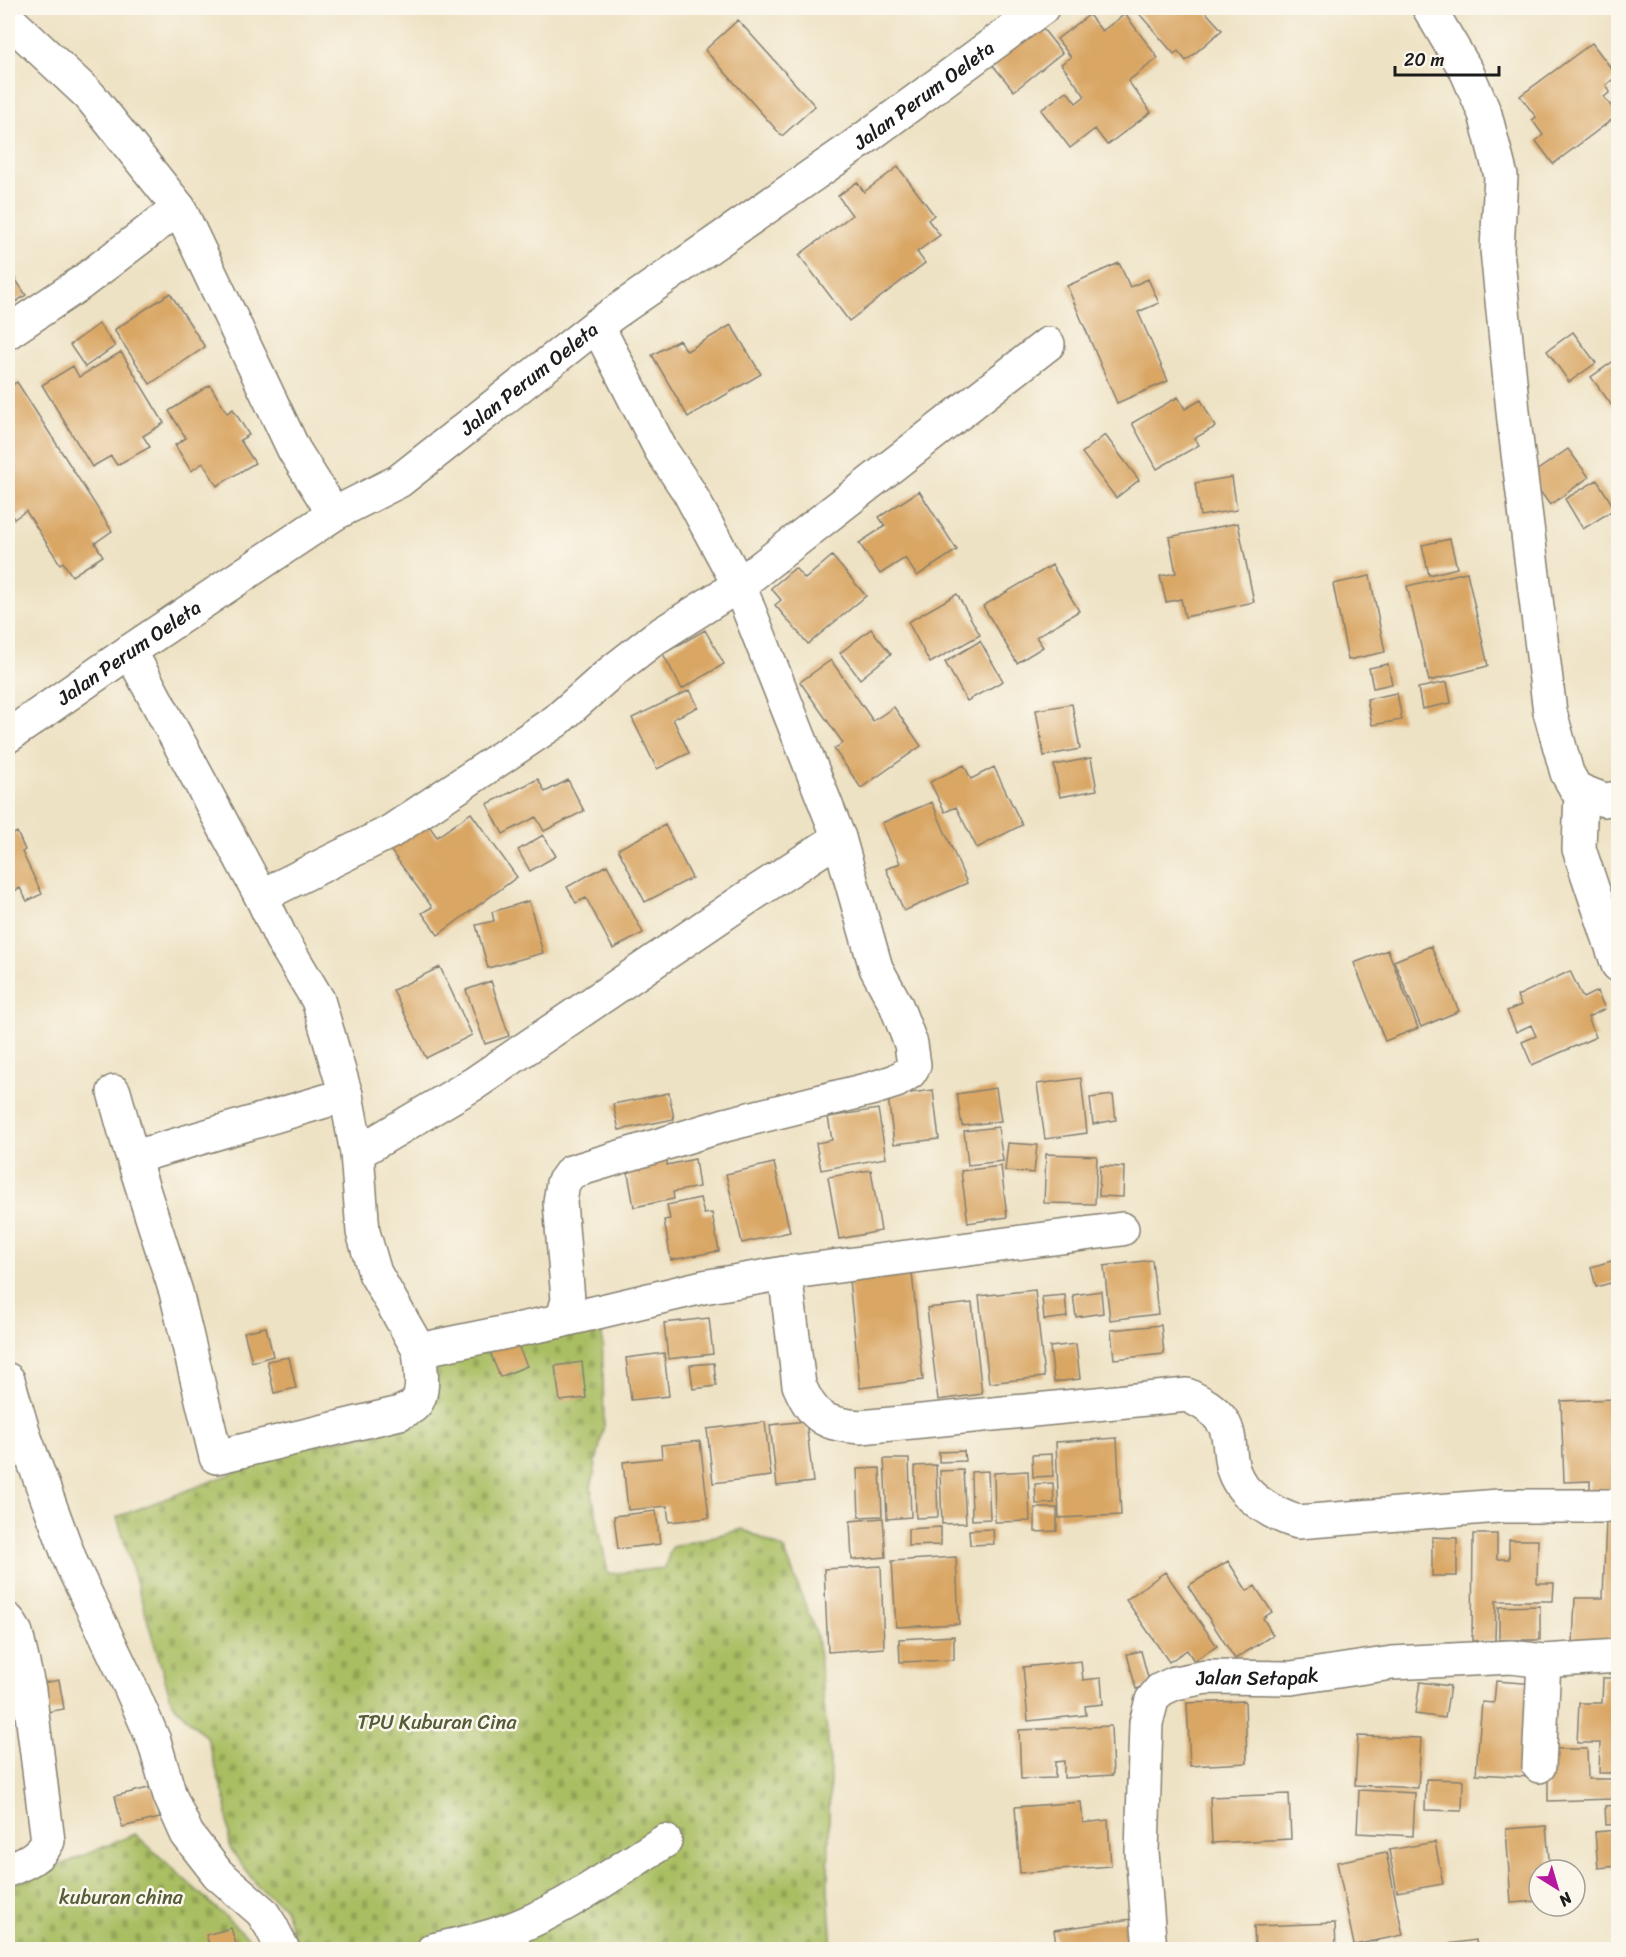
<svg xmlns="http://www.w3.org/2000/svg" width="1626" height="1957" font-family="Sriracha,sans-serif">
<defs>
<pattern id="cemetery-stones" width="16" height="16" patternUnits="userSpaceOnUse" patternTransform="scale(1.5)"><rect width="16" height="16" fill="#a9be62"/><path d="M2 7V4a2 2 0 0 1 4 0v3zM10 15v-3a2 2 0 0 1 4 0v3z" fill="#91a354"/></pattern>
</defs>
<rect width="100%" height="100%" fill="#fbf7ec"/>
<filter id="ink" filterUnits="userSpaceOnUse"><feTurbulence type="fractalNoise" baseFrequency=".0167" numOctaves="2"/><feDisplacementMap in="SourceGraphic" scale="12" xChannelSelector="R" yChannelSelector="G"/><feConvolveMatrix kernelMatrix="1 2 1 2 8 2 1 2 1" color-interpolation-filters="sRGB"/></filter>
<filter id="wash" filterUnits="userSpaceOnUse"><feTurbulence type="fractalNoise" baseFrequency=".008" numOctaves="4" result="noise"/><feDisplacementMap in="SourceGraphic" scale="24" xChannelSelector="R" yChannelSelector="G"/><feGaussianBlur stdDeviation="1.35" result="paint"/><feColorMatrix in="noise" values="0 0 0 0 0 0 0 0 0 0 0 0 0 0 0 0 0 1.4 0 .05"/><feComposite in="paint" operator="in"/></filter>
<g filter="url(#wash)">
<rect width="100%" height="100%" fill="#eee2c4"/>
<path fill="url(#cemetery-stones)" stroke="#626d3f" stroke-width="1.5" d="M602 1323 604 1425 591 1488 608 1574 664 1568 672 1547 742 1529 784 1549 817 1636 830 1762 828 1889 832 1949H298L284 1907 257 1886 230 1848 226 1803 207 1738 172 1703 117 1517 302 1447 416 1425 433 1368 505 1342Z
M135 1834 261 1949 8 1950V1887Z"/>
<g id="blocks">
<path fill="#d9a663" d="M1139 8H1202L1222 30 1186 61 1178 51 1174 54 1136 10Z
M1125 14 1158 58 1128 81 1151 112 1107 145 1095 129 1070 148 1041 110 1067 91 1076 103 1085 96 1061 64 1071 57 1057 39 1089 15 1102 31Z
M738 20 815 106 782 136 705 50Z
M1040 25 1062 53 1014 91 991 63Z
M1592 43 1617 76 1606 85 1610 92 1604 97 1618 115 1553 164 1536 141 1543 135 1532 120 1536 117 1520 96Z
M898 167 934 215 928 220 940 235 917 252 925 263 849 321 799 255 852 215 838 196 857 182 864 192Z
M1119 263 1130 287 1148 279 1159 303 1138 312 1168 381 1117 403 1067 286Z
M8 268 26 295 8 307Z
M170 293 205 347 150 384 114 330Z
M99 324 115 346 85 367 70 345Z
M731 325 761 374 688 417 652 355 679 340 687 351Z
M1573 332 1596 363 1569 382 1547 351Z
M121 352 164 423 143 436 150 447 117 465 111 456 92 467 42 385 73 366 79 377Z
M1618 358V414L1591 377Z
M17 382 112 531 95 543 103 556 72 576 63 562 60 564 26 511 14 519 8 508V388Z
M210 385 227 413 233 409 249 435 240 440 255 463 217 486 203 463 191 471 175 445 186 438 169 411Z
M1178 397 1185 409 1201 400 1215 427 1195 438 1199 445 1157 469 1132 423Z
M1105 435 1139 480 1116 498 1082 453Z
M1568 449 1589 477 1550 505 1529 476Z
M1232 477 1237 510 1200 516 1195 483Z
M1597 480 1615 509 1583 529 1565 499Z
M919 491 957 550 917 576 905 558 880 574 859 543 885 526 879 517Z
M1238 523 1254 602 1185 617 1181 599 1166 602 1160 576 1176 573 1169 537Z
M1450 539 1457 568 1429 575 1422 545Z
M832 556 866 596 808 644 775 605 781 600 771 588 795 568 805 579Z
M1052 565 1079 611 1036 637 1043 647 1017 663 983 606Z
M1467 572 1488 666 1429 681 1407 586Z
M1370 576 1385 652 1348 660 1333 584Z
M957 594 980 635 930 663 908 622Z
M871 629 891 654 860 679 840 653Z
M705 630 724 664 682 689 663 654Z
M980 641 1003 681 967 701 945 662Z
M831 660 873 721 894 707 921 746 861 788 834 749 843 743 800 682Z
M1388 664 1392 684 1373 688 1369 668Z
M1447 682 1451 703 1422 709 1418 688Z
M690 690 698 707 673 719 689 753 657 769 632 718Z
M1397 693 1402 720 1372 725 1367 699Z
M1072 704 1080 749 1044 756 1036 710Z
M1091 758 1097 790 1060 797 1054 765Z
M964 765 971 779 994 767 1022 825 977 848 956 807 945 812 930 782Z
M538 779 545 792 568 780 584 811 544 831 536 817 503 834 487 804Z
M932 802 967 883 904 911 886 869 900 863 882 823Z
M471 813 517 877 438 935 422 913 432 907 385 843 422 816 437 837Z
M665 825 692 878 645 902 618 849Z
M17 832 25 850 22 852 42 894 27 901 20 888 8 894V837Z
M543 835 556 856 530 871 518 850Z
M607 865 643 933 613 949 586 898 576 903 567 887Z
M529 901 543 953 488 968 476 925 494 921 492 912Z
M1431 946 1459 1011 1421 1027 1394 961Z
M1388 950 1418 1028 1385 1041 1354 963Z
M440 967 472 1035 426 1058 393 990Z
M1570 971 1583 998 1597 991 1605 1009 1588 1017 1596 1037 1532 1065 1522 1042 1536 1036 1531 1025 1516 1032 1507 1011 1521 1005 1517 996Z
M491 981 509 1036 485 1044 466 990Z
M1081 1078 1087 1133 1045 1139 1037 1084Z
M996 1088 1001 1121 962 1126 957 1094Z
M933 1090 939 1139 894 1144 888 1096Z
M669 1093 674 1119 619 1130 613 1104Z
M1113 1095 1116 1120 1093 1124 1090 1098Z
M878 1109 886 1158 821 1170 816 1143 832 1140 828 1117Z
M998 1127 1003 1161 968 1165 964 1131Z
M1008 1143 1037 1145 1034 1173 1005 1171Z
M1046 1154 1097 1156 1095 1204 1044 1203Z
M695 1159 699 1187 673 1192 674 1199 634 1207 627 1168 667 1160V1165Z
M774 1163 790 1232 742 1243 726 1174Z
M1001 1166 1007 1217 968 1223 961 1171Z
M1100 1166 1124 1167 1123 1197 1099 1196Z
M871 1170 881 1231 839 1239 828 1177Z
M700 1198 704 1214 712 1213 719 1251 671 1260 664 1220 670 1219 667 1205Z
M1618 1259V1281L1596 1287 1591 1267Z
M1152 1260 1158 1314 1110 1320 1104 1266Z
M912 1273 923 1380 860 1388 849 1280Z
M1035 1290 1044 1377 989 1383 979 1296Z
M1101 1291 1103 1313 1076 1317 1073 1295Z
M1065 1295 1067 1317 1044 1320 1042 1297Z
M972 1303 982 1394 938 1400 927 1308Z
M709 1318 713 1354 668 1359 664 1323Z
M1161 1325 1164 1354 1114 1359 1111 1330Z
M266 1327 273 1356 252 1362 244 1332Z
M515 1339 527 1366 500 1377 489 1350Z
M1076 1344 1080 1379 1054 1382 1050 1347Z
M664 1353 669 1396 631 1400 626 1358Z
M289 1357 296 1388 274 1393 267 1361Z
M582 1362 586 1398 560 1401 555 1366Z
M714 1363 716 1386 693 1389 690 1365Z
M1618 1399V1489L1590 1490V1481L1564 1482 1561 1401Z
M806 1421 813 1482 777 1486 770 1425Z
M765 1422 771 1476 713 1483 707 1429Z
M1117 1438 1121 1515 1059 1518 1056 1442Z
M700 1441 709 1518 669 1522 667 1506 628 1510 623 1462 662 1458 661 1445Z
M964 1451 965 1461 939 1462V1452Z
M1052 1454 1053 1476 1033 1477 1032 1455Z
M884 1459H909L911 1517 887 1519Z
M936 1465 938 1517 916 1518 915 1466Z
M880 1468 882 1516 859 1517 857 1469Z
M963 1470 966 1523 942 1524 940 1471Z
M988 1471 990 1519 972 1520 971 1472Z
M1028 1471 1030 1521 995 1522 994 1473Z
M1053 1483 1054 1503 1036 1504 1035 1484Z
M1035 1508H1057V1531L1035 1532Z
M656 1511 660 1544 618 1549 614 1516Z
M883 1518 886 1557 852 1560 850 1521Z
M1606 1518H1618V1645L1573 1644 1575 1598H1603Z
M941 1527V1545L908 1546V1529Z
M993 1529 994 1544 970 1545 969 1530Z
M1473 1534H1497V1559H1509V1540H1538L1537 1583H1554L1553 1601H1496L1495 1641H1472Z
M1432 1537 1457 1538V1576H1432Z
M956 1557 959 1624 896 1627 892 1561Z
M1228 1561 1247 1591 1255 1586 1272 1612 1263 1618 1273 1635 1235 1659 1188 1586Z
M881 1566 884 1648 828 1652 824 1569Z
M1165 1572 1217 1646 1194 1661 1187 1650 1169 1662 1126 1600Z
M1540 1606V1640H1499V1607Z
M954 1636V1660L900 1662 899 1639Z
M1141 1651 1150 1685 1136 1689 1127 1654Z
M1081 1661 1083 1680 1101 1678 1103 1704 1085 1706 1086 1715 1028 1721 1023 1667Z
M1603 1678H1618V1773H1599L1600 1743H1577L1579 1703H1602Z
M59 1680 64 1709 42 1713 37 1684Z
M1496 1681 1537 1684 1530 1777 1476 1774 1482 1702 1494 1703Z
M1420 1682 1450 1686 1445 1718 1415 1714Z
M1245 1701 1247 1763 1190 1766 1187 1703Z
M1111 1726 1113 1775 1064 1778V1761L1055 1762V1778L1021 1779 1019 1730Z
M1358 1736 1421 1738 1418 1788 1355 1785Z
M1548 1749H1587L1588 1779H1612V1799L1548 1801Z
M1426 1779 1463 1780 1462 1811 1425 1810Z
M153 1787 160 1818 122 1827 115 1796Z
M1359 1790 1415 1793 1413 1836 1357 1833Z
M1289 1794 1291 1839 1212 1843 1210 1797Z
M1081 1802 1083 1823 1108 1820 1111 1866 1020 1873 1015 1807Z
M1618 1805V1824L1606 1825 1605 1806Z
M1546 1826 1550 1870H1539V1901L1511 1903 1506 1829Z
M1618 1830V1866L1598 1868 1595 1832Z
M1435 1842 1443 1884 1397 1892 1389 1850Z
M1386 1852 1403 1935 1354 1945 1337 1862Z
M1138 1918 1142 1950H1057L1054 1930Z
M1335 1923 1336 1950H1255L1254 1926Z
M231 1928 238 1950H211L206 1935Z
M1476 1940 1477 1950H1419V1948Z"/>
</g>
</g>
<g filter="url(#ink)">
<use href="#blocks" fill-opacity="0" stroke="#857f70" stroke-width="1.5"/>
<g fill="none" stroke-linecap="round" stroke-linejoin="round">
<defs>
<g id="minor">
<path d="M1429 8 1467 72 1485 114 1501 176 1497 250 1514 421 1550 712 1567 773 1576 789 1604 800 1618 798"/>
<path d="M8 19 90 96 179 208"/>
<path d="M8 332 81 283 179 208 294 450 334 514"/>
<path d="M130 651 261 896 281 938 318 1000 346 1095 357 1153 363 1232 375 1273 419 1350 560 1321 564 1314 568 1300 560 1202 563 1183 571 1172 725 1125 874 1088 896 1081 910 1072 914 1065 911 1044 896 1005 876 968 839 838 739 585 689 492 661 450 597 325"/>
<path id="s1" d="M8 736 130 651 334 514 399 481 597 325 853 147 1042 8"/>
<path d="M1581 791 1579 849 1618 965"/>
<path d="M261 896 390 832 556 721 609 674 655 638 739 585 1048 344"/>
<path d="M114 1092 127 1139 176 1292 216 1457 400 1413C404 1410 410 1409 413 1406 427 1395 420 1365 419 1350"/>
<path d="M357 1153 475 1083 744 900 839 838"/>
<path d="M135 1157 346 1095"/>
<path d="M785 1273 799 1385C814 1419 825 1424 861 1427L1187 1395C1201 1402 1214 1408 1223 1422 1232 1436 1228 1457 1234 1472 1243 1497 1274 1515 1298 1522L1499 1506H1618"/>
<path d="M560 1321 703 1287 785 1273 1122 1229"/>
<path d="M8 1380 25 1438 72 1565 129 1684 154 1741 170 1796 187 1834 218 1874 262 1912 271 1926 283 1950"/>
<path d="M8 1620 16 1633 29 1690 48 1841C39 1858 25 1863 8 1870"/>
<path d="M1539 1766 1544 1661"/>
<path d="M433 1950C452 1945 472 1942 491 1936 554 1918 610 1875 665 1841"/>
<path id="s2" d="M1150 1950 1142 1852 1146 1723 1152 1700 1160 1690 1175 1683 1206 1677 1291 1678 1392 1663 1511 1657 1544 1661 1618 1656"/>
</g>
</defs>
<use href="#minor" stroke="#857f70" stroke-width="36"/>
<use href="#minor" stroke="#fff" stroke-width="33"/>
</g>
</g>
<g text-anchor="middle" stroke-width="5" stroke-linejoin="round" paint-order="stroke">
<g font-size="20" fill="#1c1c1c" stroke="#fbf7ec">
<text dy="7" stroke="none"><textPath href="#s1" startOffset="1119">Jalan Perum Oeleta</textPath></text>
<text dy="7" stroke="none"><textPath href="#s1" startOffset="633">Jalan Perum Oeleta</textPath></text>
<text dy="7" stroke="none"><textPath href="#s1" startOffset="147">Jalan Perum Oeleta</textPath></text>
<text dy="7" stroke="none"><textPath href="#s2" startOffset="363">Jalan Setapak</textPath></text>
</g>
<g font-size="20" fill="#545d38" stroke="#fbf7ec">
<text x="437" y="1729">TPU Kuburan Cina</text>
<text x="121" y="1904">kuburan china</text>
</g>
</g>
<rect width="1626" height="1957" fill="none" stroke="#fbf7ec" stroke-width="30"/>
<g transform="translate(1557 1888) rotate(143)"><circle r="28" fill="#fbf7ec" stroke="#a29f99" stroke-width="1.5"/>
<path d="M0-4.5L10 22L0 15L-10 22Z" fill="#b5179e"/>
<text y="-9" font-size="16" font-weight="bold" text-anchor="middle" fill="#1c1c1c">N</text>
</g>
<path d="M1395 66v9h104v-9" fill="none" stroke="#1c1c1c" stroke-width="3"/>
<text x="1404" y="66" font-size="18" fill="#1c1c1c" stroke="#fbf7ec" stroke-width="4.5" paint-order="stroke">20 m</text>
</svg>
